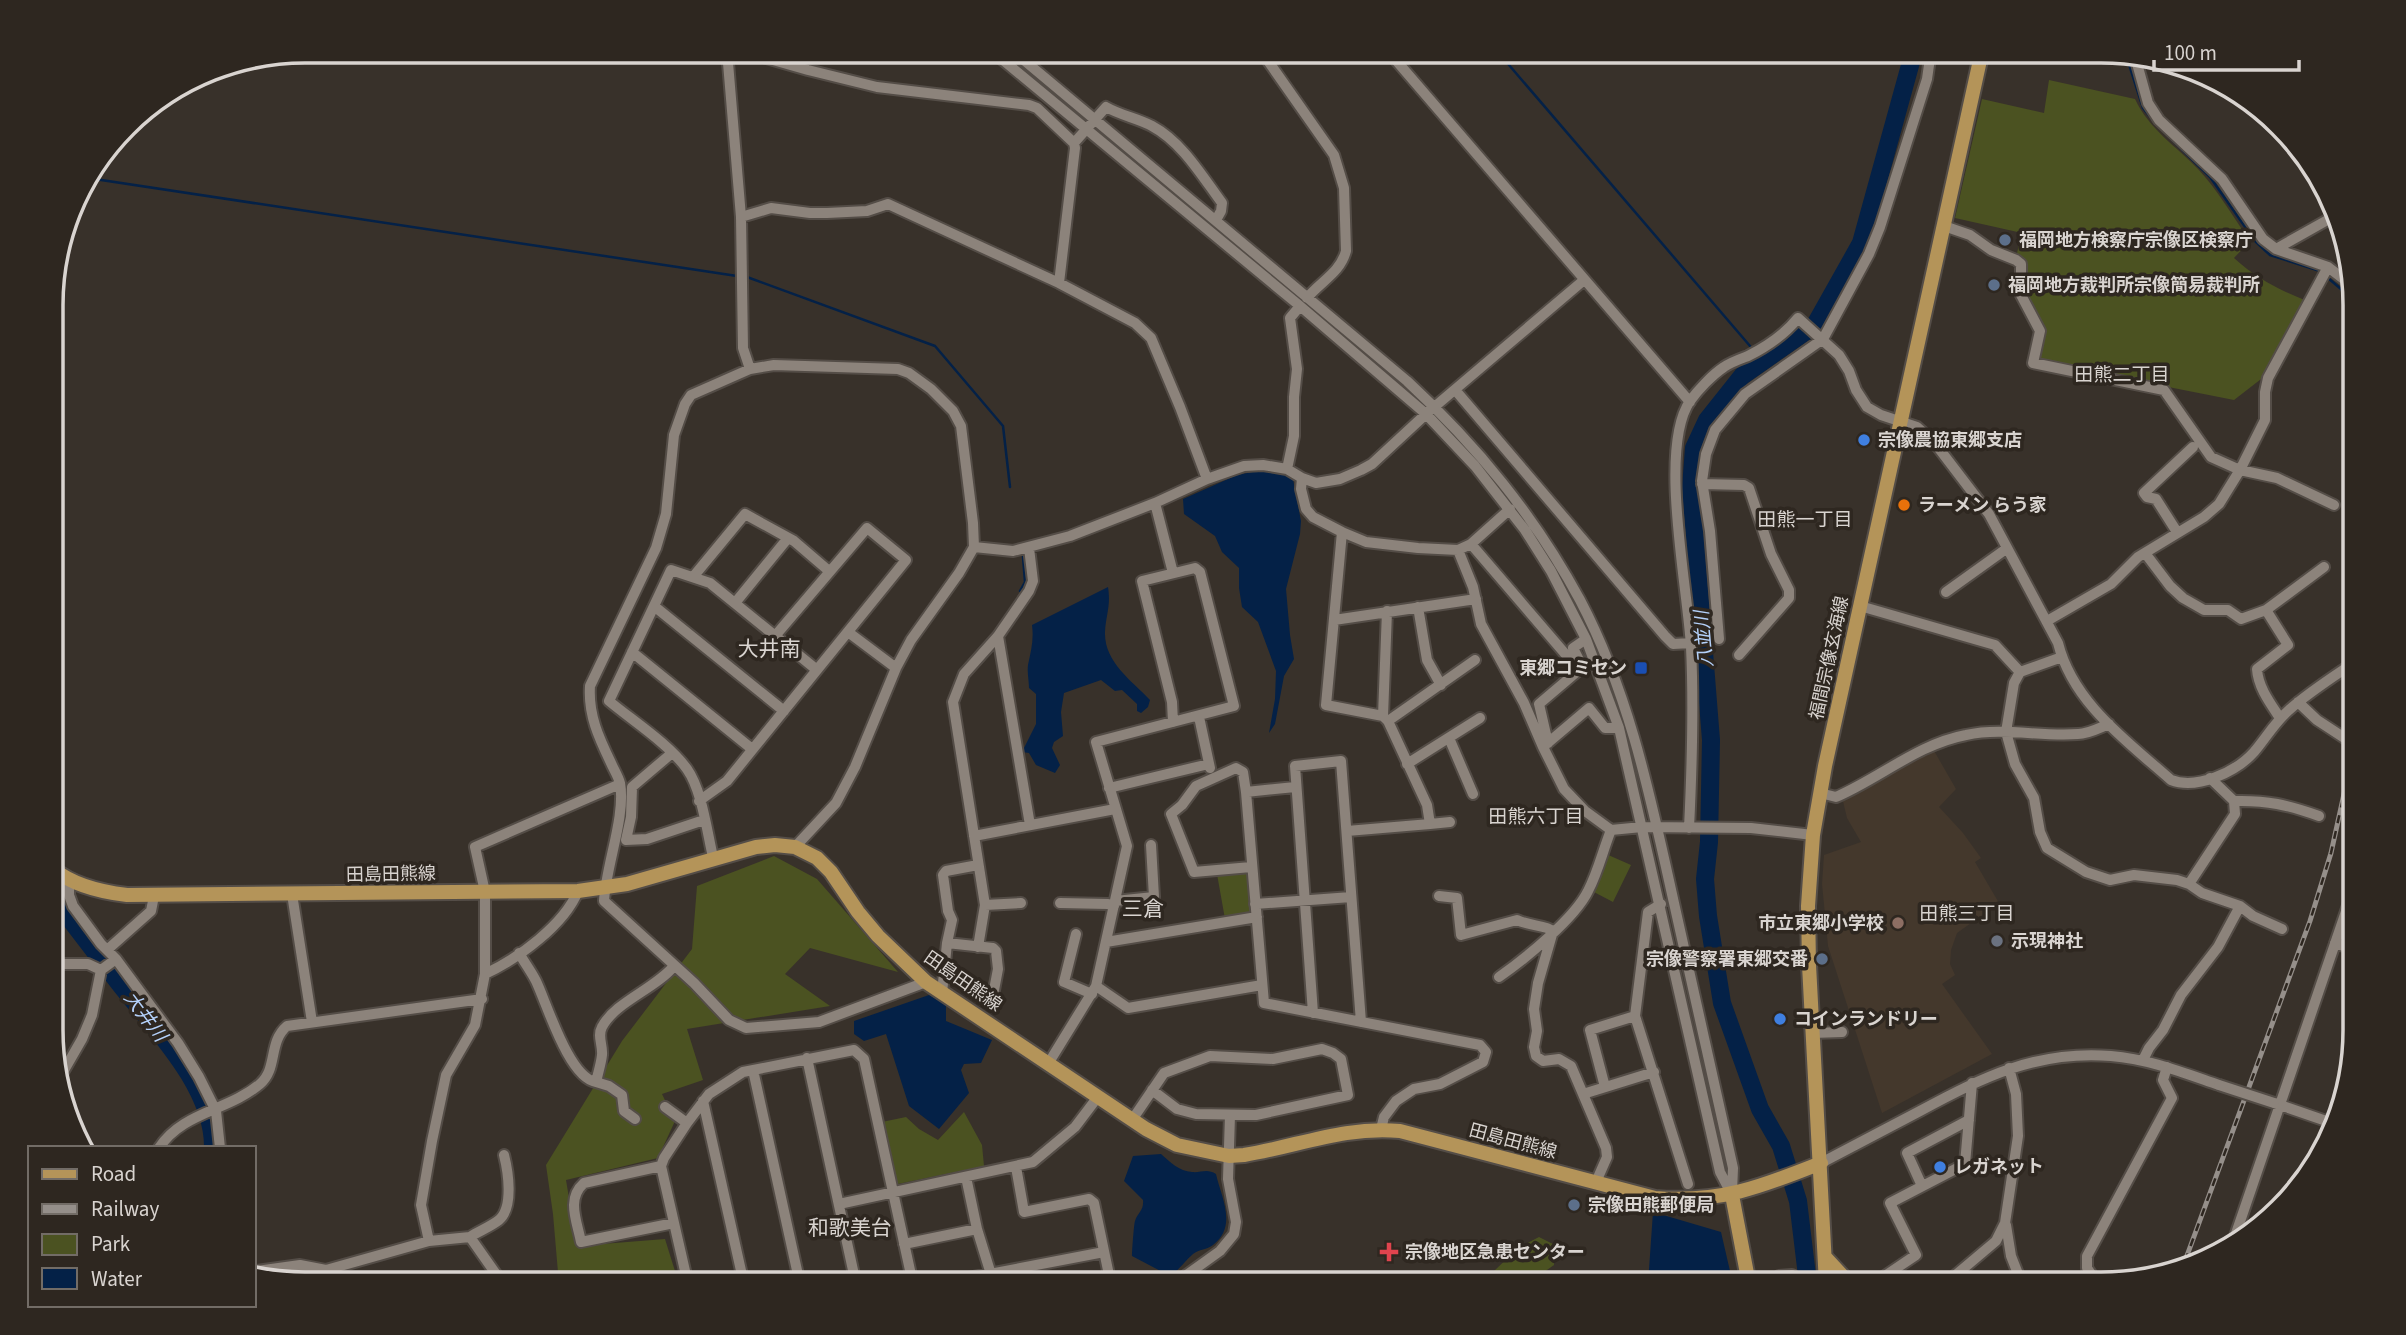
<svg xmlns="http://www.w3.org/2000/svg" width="2406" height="1335" font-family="'Source Sans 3','Noto Sans JP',sans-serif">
<rect width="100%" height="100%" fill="#38312a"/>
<path fill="#44382c" d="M1933 749 1956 789 1939 807 1963 833 1981 858 1975 862 1999 903 1957 933 1951 950 1950 964 1955 975 1942 984 1992 1054 1882 1113 1828 946 1822 884 1824 855 1861 842 1847 818 1842 797Z"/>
<path fill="#4b5221" d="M2049 80 2135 99C2149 129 2176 146 2198 169 2218 190 2233 217 2250 241L2234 258C2256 278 2279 290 2307 301L2265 376 2234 400 2037 361 2043 332 2026 301 2016 257 2022 233 1955 218 1982 99 2044 113Z
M1606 854 1631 865 1613 902 1592 891Z
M774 856 817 879 898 972 810 948 785 974 830 1006 687 1029 703 1080 662 1094 675 1121 658 1158 566 1180 577 1246 665 1239 679 1284H559L553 1214 546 1165 622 1041 692 949 697 886Z
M1245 872 1250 874 1252 913 1225 919 1217 874Z
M964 1112 982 1145 984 1166 898 1184 882 1122 906 1117 919 1129 938 1140Z
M1539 1237 1553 1244 1554 1265 1527 1284H1464L1493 1272 1518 1248Z"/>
<path fill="#042147" d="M1263 470 1282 474 1293 479 1301 521 1300 534 1286 589 1290 635 1294 659 1284 676 1275 724 1269 733 1275 699 1276 671 1258 622 1242 607 1239 588V568L1222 552 1215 536 1184 514 1183 499 1237 475Z
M1108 587C1111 606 1106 614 1105 632 1104 662 1131 680 1150 700L1148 707 1141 713 1137 711V704L1122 690 1115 691 1101 680 1064 693 1061 712 1063 736 1054 742 1052 748 1060 765 1055 773 1036 765 1029 753 1022 752 1036 724V694L1029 688C1029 681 1027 672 1028 665 1031 651 1034 640 1032 625Z
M929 995 946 1004V1021L992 1040 981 1063 964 1064 961 1070 969 1093 939 1129 909 1106 886 1034 864 1041 854 1034V1021Z
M1161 1154C1170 1162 1179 1171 1192 1172 1201 1173 1207 1168 1216 1174 1221 1197 1238 1226 1213 1245 1207 1250 1199 1249 1193 1254 1185 1261 1181 1268 1170 1276L1132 1256C1132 1250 1134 1223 1135 1221 1138 1212 1144 1211 1143 1200L1124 1181 1133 1156Z
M1653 1212 1721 1232 1733 1284H1648Z"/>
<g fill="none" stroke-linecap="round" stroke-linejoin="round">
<path stroke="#042147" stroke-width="2.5" d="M1497 51 1750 346
M2127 58 2143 108 2155 123 2210 177 2255 241 2270 255 2320 271
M88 178 737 276
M747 277 935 346 1003 426 1010 487
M2328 278 2355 301
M1020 591 1025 582 1023 557"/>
<path stroke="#042147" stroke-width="18" d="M53 897C75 926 97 954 119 983 154 1028 214 1087 213 1148
M1808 1284 1798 1201 1781 1146 1760 1109 1722 1003 1708 916 1705 879 1709 842 1711 740 1691 488 1694 448 1707 420 1742 376 1815 325 1861 243 1914 51"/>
<defs>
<path id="minor" d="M727 51 741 217 743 348 750 369
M742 51 808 70 877 87 1029 105 1037 108 1074 143 1075 148 1059 283
M992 51 1300 306 1426 414 1475 466 1525 530 1551 571 1586 639 1619 728 1720 1172 1732 1195
M1013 51 1407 381C1477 446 1534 515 1580 600 1630 695 1651 800 1674 903 1693 992 1714 1079 1733 1168L1732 1192
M1261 51 1334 155 1344 188 1346 251C1340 273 1321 281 1307 298
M1388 51 1690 402
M2136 60 2148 103 2159 120 2222 179 2263 239 2276 249 2328 267 2354 287
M1074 143 1106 107C1122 116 1137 118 1152 126 1182 142 1202 176 1222 203L1221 211 1216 220
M741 217 771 208 810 213H827L867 211 888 204 1059 283 1135 323 1151 338 1180 407 1207 479
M1944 226 1970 235 1991 250 2016 260 2021 264V295L2040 331 2033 363 2164 390 2211 457 2240 470 2277 478 2334 505
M2276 249 2331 218
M1456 391 1665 636 1673 644 1691 643
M1287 469 1294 436V397L1297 369 1290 318 1300 306
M1302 478 1301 489 1306 509 1313 517 1342 532 1366 542 1418 548 1458 550 1471 544 1510 509
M1702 484 1744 485 1749 488 1771 554 1789 590V598L1739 655
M1155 503 1173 573
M1342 532 1326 705 1383 716 1388 721 1427 805 1430 824 1347 831
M2177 532 2156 499 2147 497 2144 493 2193 447
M1471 544 1579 670 1539 704 1548 743
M974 547 1013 551 1070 536 1155 503 1207 479 1244 466 1263 465 1287 469 1302 478 1316 483 1340 479 1361 470 1372 464 1426 414 1584 280
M1458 550 1473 587 1481 624 1524 703 1543 747 1564 789 1585 811 1611 830 1642 827 1751 828 1813 835
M2145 553 2170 586 2183 598 2204 610H2228L2241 619 2266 610 2324 567
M693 577 745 514 794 541 829 571
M1946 592 2006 549
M735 603 788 538
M654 606 784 711
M1860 606 1995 645 2020 672
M1418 607 1427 660 1441 685
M2266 610 2288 645 2257 669C2258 687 2270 703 2280 718
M1334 620 1476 599
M2047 621 2111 584 2138 557 2204 517 2219 504 2240 470 2265 420V392L2268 378 2328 267
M848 632 896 668
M998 636 1030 825
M1719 639 1710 531 1702 481 1706 454 1715 430 1745 394 1823 339 1869 254 1880 227 1927 79 1931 51
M632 652 752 749
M2062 657 2020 672 2014 683 2006 732 2015 764 2034 798 2040 832 2047 848 2086 872 2110 880 2134 875 2177 880 2189 884 2202 893 2240 906 2253 916 2282 929
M1581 668 1582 666 1573 648 1586 639
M2298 702 2317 720 2346 739
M1383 716 1387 611
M1199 717 1210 768
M1388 721 1475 660
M1449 738 1473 794
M1543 747 1589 708 1605 728H1619
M672 753 632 787 631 817 626 840 647 839 704 820
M1407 764 1480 718
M1109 788 1209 764
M1246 792 1295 787
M1820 793 1836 797C1880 778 1918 744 1966 735 2003 727 2041 737 2078 734 2088 734 2099 728 2109 724
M699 801 727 781 906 560 867 528 775 636
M2234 801C2267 800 2288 805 2319 816
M1430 824 1450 822
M1689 828C1692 767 1694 708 1691 647 1688 588 1658 448 1690 401 1698 390 1712 375 1724 367 1731 362 1740 359 1748 356 1766 347 1785 334 1798 318L1839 355 1849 371 1856 390 1867 407 1881 415 1917 427 1934 442 1989 514 2058 643C2073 703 2127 741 2171 780 2197 790 2236 772 2254 752 2266 738 2275 722 2289 710 2309 692 2333 677 2355 662
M974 836 1115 809
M795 847 836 803 855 767 896 668 911 640 959 573 974 547 973 523 961 426 953 411 931 389 909 373 898 369 774 365 750 369 691 395 685 404 674 435 666 514 656 548 590 686C588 715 599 738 611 763 614 770 618 776 620 783 626 816 606 865 604 901L694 983 729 1020 746 1028 819 1022 926 982
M713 857C707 832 702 790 687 769 669 744 633 721 609 701L671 570 710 583 817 670
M1251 867 1194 872 1171 814 1182 805 1196 786 1236 768 1243 772 1246 792 1264 1003 1480 1045 1486 1052 1483 1062 1440 1084 1414 1089 1396 1101 1384 1117 1381 1129
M69 879V895L73 906 101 944 116 959 178 1043 199 1077 216 1111 220 1148
M2189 884 2235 814 2234 801 2210 778
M292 894 312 1022
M1439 896 1457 898 1461 935 1517 920C1529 926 1546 925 1553 931
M1115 901 1154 897 1151 845
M1060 903 1108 904 1114 906
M1255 904 1351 897
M1661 904 1648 912 1635 1016 1688 1184
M985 905 1021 903
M1553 931 1538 983 1534 1009 1537 1031 1534 1047 1536 1056 1543 1061 1559 1059 1571 1066 1606 1148 1607 1157 1596 1182
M1076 934 1064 982 1092 994
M1106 942 1257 917
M947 943 993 948 996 951 998 969 994 990
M2335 943 2355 950
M978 947 985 905 953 702 964 674 998 636 1029 591 1033 581 1029 548
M107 950 151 911 154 896
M519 953C524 962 531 971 536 981 547 1004 569 1078 596 1082 598 1073 601 1064 602 1055 603 1045 597 1036 602 1027 615 1002 655 989 674 966
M53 964H88L101 970
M485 974C519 958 564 925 578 891
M1499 977C1525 959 1575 918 1588 891 1598 872 1603 850 1611 830
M1096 986 1128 1008 1262 985
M942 993 947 943 952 920 948 911 943 875 946 871 978 865
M1313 1013 1295 766 1341 761 1361 1022
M1812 1033 1842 1032
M807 1058 856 1284
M2143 1060 2149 1048 2163 1030 2181 995 2218 947 2240 906
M1048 1064 1096 986 1127 846 1096 742 1234 706 1200 572 1195 568 1142 581 1172 702 1173 722
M753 1070 800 1284
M59 1079 82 1039 92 1015 101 970 116 959
M596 1082 609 1086 622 1095 624 1111 635 1119
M1605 1087 1590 1030 1635 1016
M1583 1094 1654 1072
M703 1101 744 1284
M2274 1103 2332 1123
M665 1107 687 1123
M1132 1120 1164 1073 1210 1056 1273 1059 1322 1049 1333 1053 1341 1059 1348 1095 1256 1115 1196 1114 1177 1109 1152 1090
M159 1148C182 1112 228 1111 260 1084 278 1069 268 1042 287 1026L482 999
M1821 1163C1854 1146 1887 1128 1920 1111 1983 1077 2037 1050 2111 1056 2149 1059 2184 1073 2219 1085
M661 1166 584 1183C566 1199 577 1221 581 1242L674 1223
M1016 1167 1024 1212 1089 1199 1094 1203 1109 1275 1101 1284
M966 1177 977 1229 994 1284
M1922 1186 1907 1153 1969 1120
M839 1204 1033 1162 1075 1127 1097 1098
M2006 1225 2011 1256 2022 1284
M470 1237C479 1231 490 1227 499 1220 514 1207 508 1171 504 1155
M429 1241 421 1205 432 1141 446 1075 475 1025 485 974V892L475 847 620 784
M904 1244 977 1229
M2232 1245 2355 885
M257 1271 300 1265 326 1270 429 1241 470 1237 503 1284
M688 1284 661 1166 664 1158 687 1123 709 1094 743 1072 854 1050 864 1059 913 1284
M937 1284 1104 1252
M1174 1284 1220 1251 1234 1234 1236 1222 1228 1179 1230 1115
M1772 1284 1779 1276 1792 1275 1793 1284
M1873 1284 1916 1255 1890 1203 1965 1164 1972 1083
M1945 1284 1996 1241 2005 1223 2018 1136 2016 1094 2009 1068
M2098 1284 2087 1268V1256L2172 1098 2163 1080 2167 1067"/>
<path id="major" d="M53 869C74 886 101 892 127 895L578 891 627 884 756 847 775 845 795 847 817 858 831 872 858 912 878 936 926 982 1146 1129 1177 1145 1229 1156 1244 1155C1299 1146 1344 1126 1400 1131L1655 1198C1720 1203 1761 1187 1821 1163
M1732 1195 1749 1284
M1825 1257 1850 1284
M1826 1284 1809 965 1808 906 1813 835 1825 766 1982 51"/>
</defs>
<use href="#minor" stroke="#544d47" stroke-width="14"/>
<use href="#major" stroke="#544d47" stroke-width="18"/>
<use href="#minor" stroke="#8c837b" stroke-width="10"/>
<use href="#major" stroke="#b49459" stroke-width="14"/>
<defs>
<path id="rail" d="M2185 1261 2310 921 2331 853 2355 744"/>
</defs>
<use href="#rail" stroke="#958f8a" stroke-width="5"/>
<use href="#rail" stroke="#2e2720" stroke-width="2.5" stroke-dasharray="8" stroke-linecap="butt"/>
<defs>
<path id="minor-bridge" d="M2219 1085 2274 1103"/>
</defs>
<use href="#minor-bridge" stroke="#544d47" stroke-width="14" stroke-linecap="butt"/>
<use href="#minor-bridge" stroke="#8c837b" stroke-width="10"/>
</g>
<g fill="#5c6f8a" stroke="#2e2720" stroke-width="2.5">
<circle cx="2005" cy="240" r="7"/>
<circle cx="1994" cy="285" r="7"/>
<circle cx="1822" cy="959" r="7"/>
<circle cx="1574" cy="1205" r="7"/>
</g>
<g fill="#3f7fe0" stroke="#2e2720" stroke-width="2.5">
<circle cx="1864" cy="440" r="7"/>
<circle cx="1780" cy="1019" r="7"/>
<circle cx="1940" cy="1167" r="7"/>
</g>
<circle fill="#e8710a" stroke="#2e2720" stroke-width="2.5" cx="1904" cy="505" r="7"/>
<rect fill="#1a4fb4" stroke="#2e2720" stroke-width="2.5" x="1634" y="661" width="14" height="14" rx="3.5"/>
<circle fill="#8d6e63" stroke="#2e2720" stroke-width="2.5" cx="1898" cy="923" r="7"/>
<circle fill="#6b7280" stroke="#2e2720" stroke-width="2.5" cx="1997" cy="941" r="7"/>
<path fill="#e0444e" stroke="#2e2720" stroke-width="2.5" d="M1385.5 1241.5h7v7h7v7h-7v7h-7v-7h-7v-7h7z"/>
<g text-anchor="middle" stroke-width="7" stroke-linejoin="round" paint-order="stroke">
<g font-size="18" font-weight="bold" fill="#d9d4d0" stroke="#2e2720" text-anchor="start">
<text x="2019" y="246">福岡地方検察庁宗像区検察庁</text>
<text x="2008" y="291">福岡地方裁判所宗像簡易裁判所</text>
<text x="1878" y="446">宗像農協東郷支店</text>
<text x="1918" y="511">ラーメン らう家</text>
<text x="1627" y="674" text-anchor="end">東郷コミセン</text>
<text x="1884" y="929" text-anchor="end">市立東郷小学校</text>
<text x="2011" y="947">示現神社</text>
<text x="1808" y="965" text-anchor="end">宗像警察署東郷交番</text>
<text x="1794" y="1025">コインランドリー</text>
<text x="1954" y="1173">レガネット</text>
<text x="1588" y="1211">宗像田熊郵便局</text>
<text x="1405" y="1258">宗像地区急患センター</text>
</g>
<g font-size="18" fill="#d9d4d0" stroke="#2e2720">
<text transform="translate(1829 658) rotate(-78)" y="6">福間宗像玄海線</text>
<text transform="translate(391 874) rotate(-1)" y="6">田島田熊線</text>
<text transform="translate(963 981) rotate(35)" y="6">田島田熊線</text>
<text transform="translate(1513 1141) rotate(15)" y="6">田島田熊線</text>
</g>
<g font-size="19" fill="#d9d4d0" stroke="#2e2720">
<text x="2122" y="381">田熊二丁目</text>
<text x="1805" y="526">田熊一丁目</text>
<text x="1536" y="823">田熊六丁目</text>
<text x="1967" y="920">田熊三丁目</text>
</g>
<g font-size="19" font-style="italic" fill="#b4d1fa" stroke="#2e2720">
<text transform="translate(1703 639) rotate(-95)" y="7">八並川</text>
<text transform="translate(146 1016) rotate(53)" y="7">大井川</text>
</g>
<g font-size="21" fill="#d9d4d0" stroke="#2e2720">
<text x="769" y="656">大井南</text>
<text x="1143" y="916">三倉</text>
<text x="850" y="1235">和歌美台</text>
</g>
</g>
<path d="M0 0H2406V1335H0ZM305 63H2101A242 242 0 0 1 2343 305V1030A242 242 0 0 1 2101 1272H305A242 242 0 0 1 63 1030V305A242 242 0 0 1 305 63Z" fill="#2e2720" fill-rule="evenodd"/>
<path fill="none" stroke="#d9d4d0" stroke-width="3.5" d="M305 63H2101A242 242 0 0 1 2343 305V1030A242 242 0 0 1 2101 1272H305A242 242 0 0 1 63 1030V305A242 242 0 0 1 305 63Z"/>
<rect x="28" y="1146" width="228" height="161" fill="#2e2720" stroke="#726c66" stroke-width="2"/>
<rect x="42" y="1169" width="35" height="10" fill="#b49459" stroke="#726c66" stroke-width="2"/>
<text x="91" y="1181" font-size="21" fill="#d9d4d0">Road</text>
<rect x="42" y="1204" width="35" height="10" fill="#958f8a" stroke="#726c66" stroke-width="2"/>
<text x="91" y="1216" font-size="21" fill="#d9d4d0">Railway</text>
<rect x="42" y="1234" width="35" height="21" fill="#4b5221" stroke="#726c66" stroke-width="2"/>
<text x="91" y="1251" font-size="21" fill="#d9d4d0">Park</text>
<rect x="42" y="1268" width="35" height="21" fill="#042147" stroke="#726c66" stroke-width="2"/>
<text x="91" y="1286" font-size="21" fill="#d9d4d0">Water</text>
<path d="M2154 60v10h145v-10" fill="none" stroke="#d9d4d0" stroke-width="3.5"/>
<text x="2164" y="60" font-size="21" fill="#d9d4d0" stroke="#2e2720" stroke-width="5" paint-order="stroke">100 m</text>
</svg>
